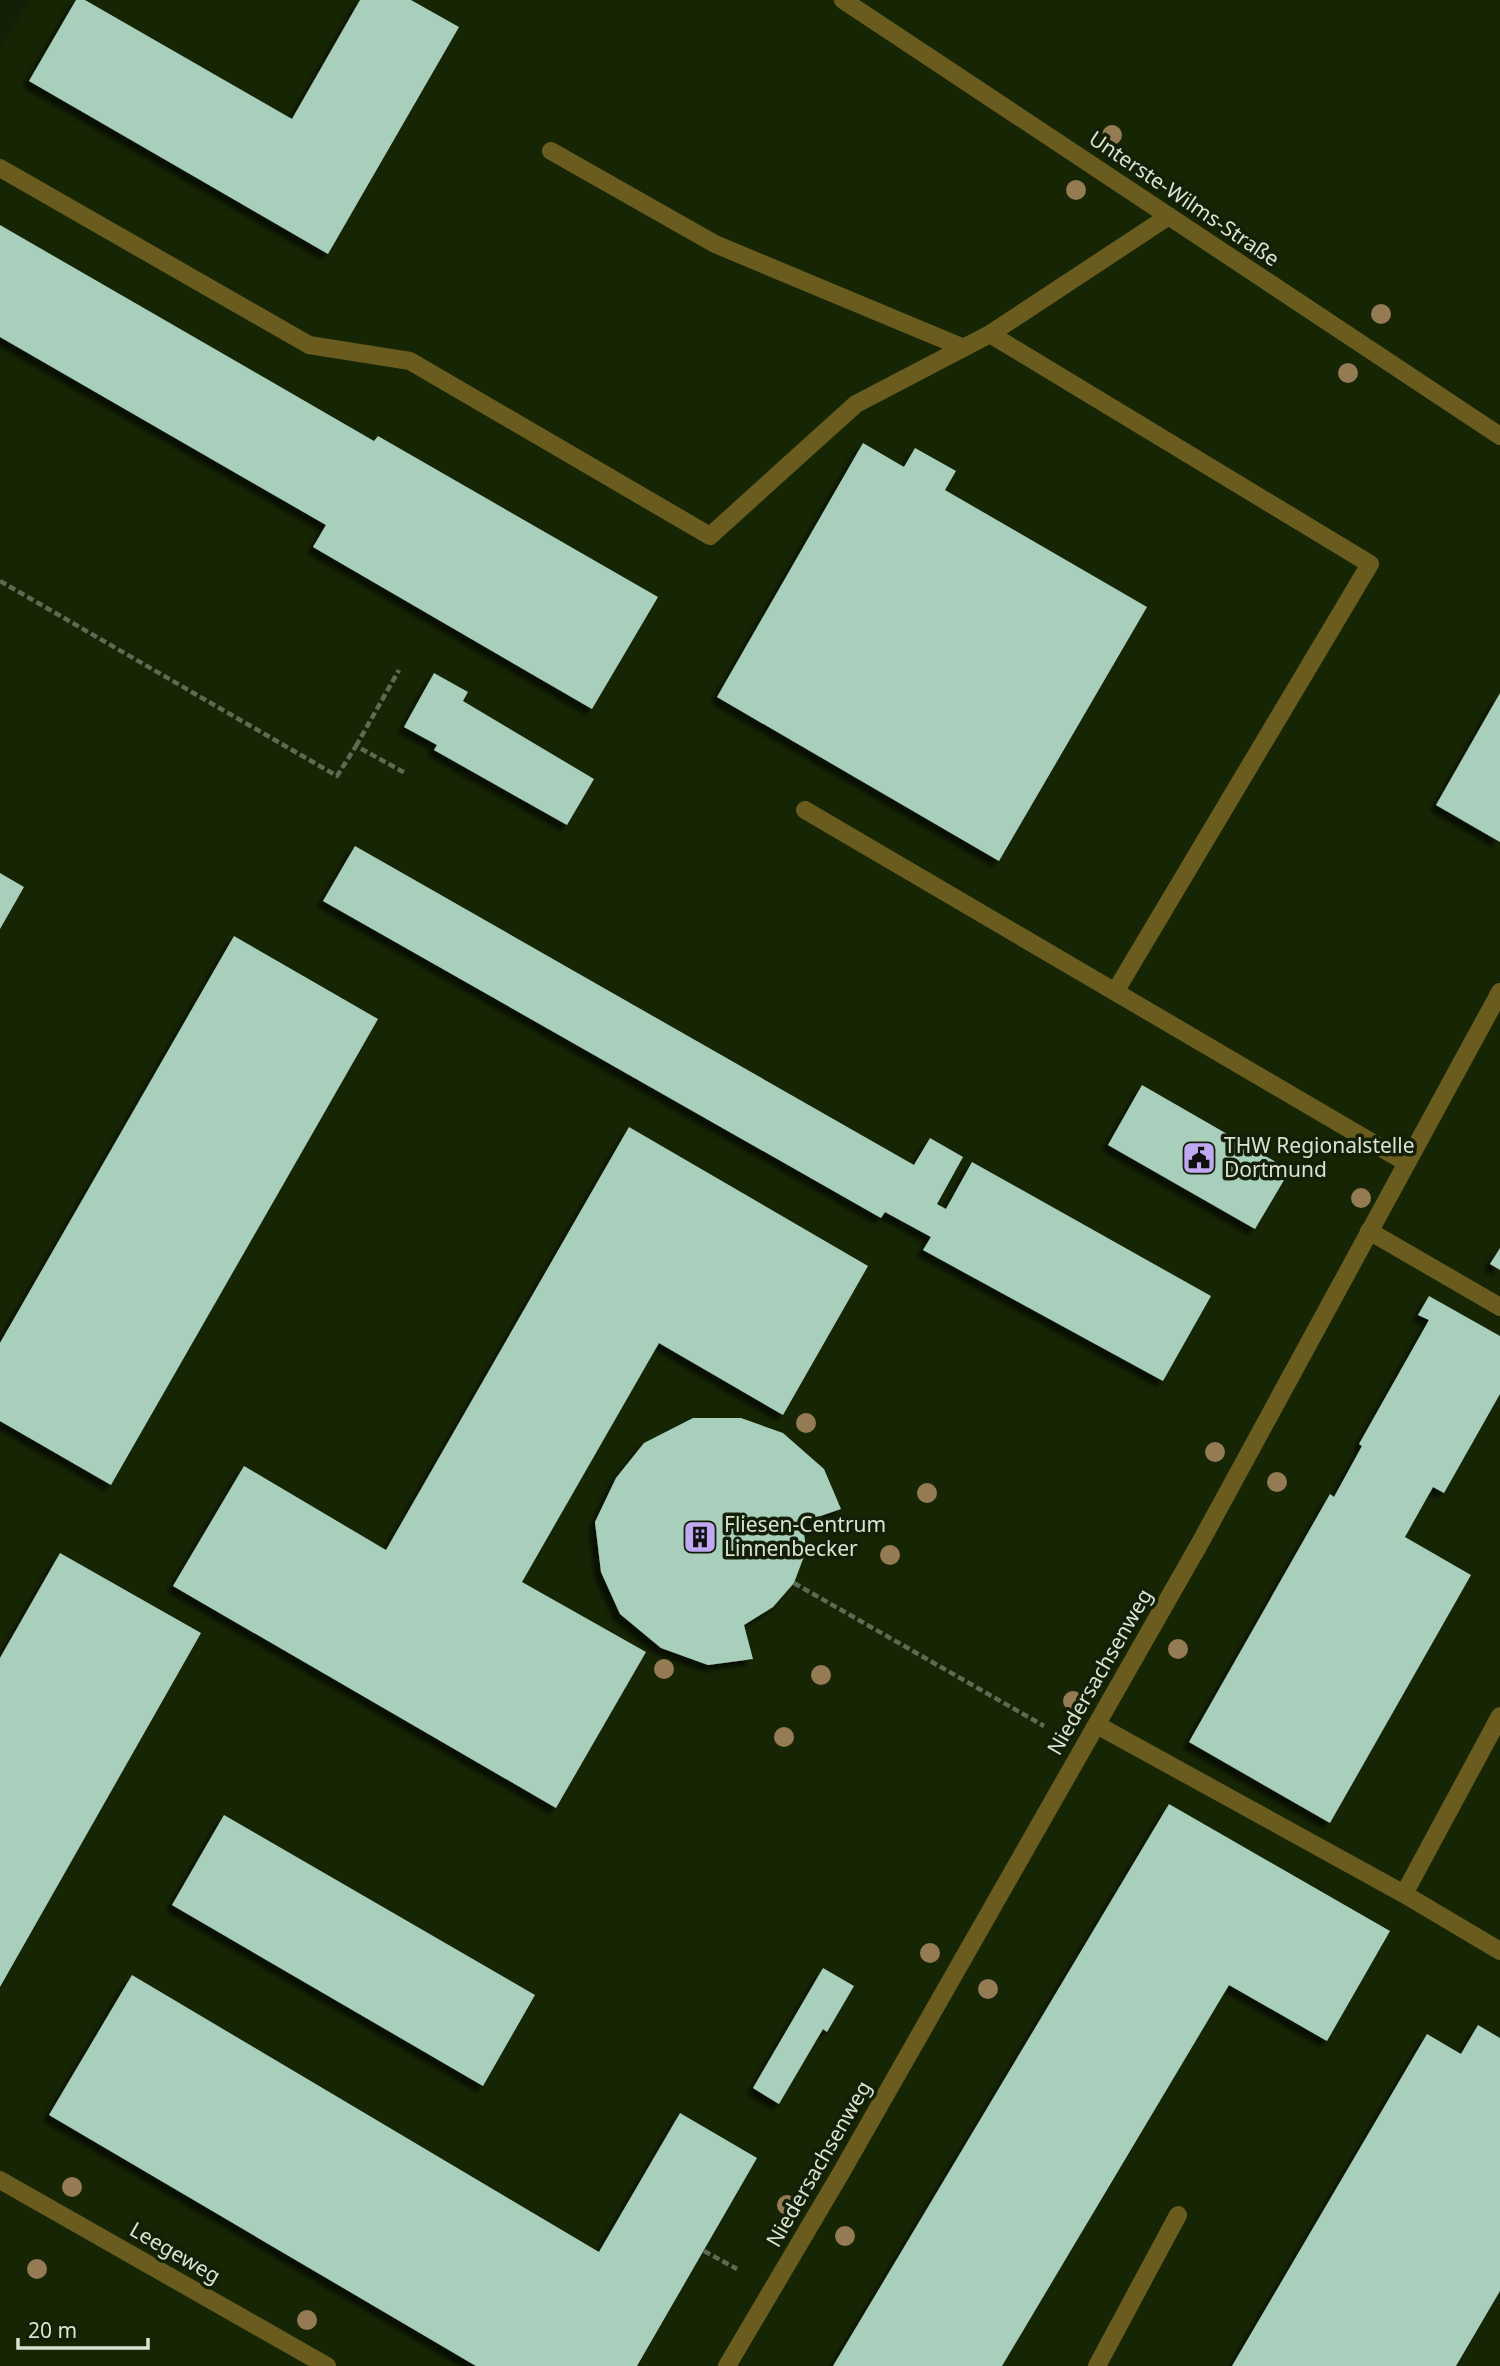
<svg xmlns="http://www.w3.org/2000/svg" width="1500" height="2366" font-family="'Noto Sans',sans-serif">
<defs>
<filter id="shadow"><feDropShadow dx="-6" dy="6" stdDeviation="2" flood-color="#0009"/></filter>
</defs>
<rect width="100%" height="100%" fill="#131f06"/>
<path fill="#162504" d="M30 0H1500V2366H0V49Z"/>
<path fill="#a8cfbc" filter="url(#shadow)" d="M76 0H85L292 119 360 0H411L459 27 328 254 29 81Z
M0 225 374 441 378 436 658 597 592 709 313 547 326 525 0 337Z
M863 443 904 467 915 448 956 471 945 490 1147 607 999 861 717 697Z
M434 673 468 692 463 701 594 779 567 825 434 750 437 745 404 727Z
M1500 693V842L1436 805Z
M355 846 914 1165 930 1138 963 1157 937 1204 946 1209 972 1162 1211 1296 1163 1381 923 1250 931 1237 885 1212 881 1218 323 901Z
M0 873 24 887 0 929Z
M234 936 378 1019 111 1485 0 1421V1343Z
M1142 1085 1290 1170 1255 1229 1108 1145Z
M629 1127 868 1266 783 1415 659 1343 522 1582 646 1652 556 1808 173 1586 244 1466 386 1550Z
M1500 1248V1270L1490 1264Z
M1429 1296 1500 1336V1394L1444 1493 1433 1487 1405 1537 1471 1575 1330 1823 1189 1742 1330 1494 1334 1497 1362 1446 1359 1444 1429 1320 1418 1315Z
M693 1418H741L783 1433 824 1469 841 1509 803 1522 806 1551 794 1583 773 1607 744 1625 753 1659 708 1665 661 1648 620 1614 601 1572 595 1522 616 1478 644 1443Z
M60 1553 201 1633 0 1987V1658Z
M1169 1804 1390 1931 1327 2041 1229 1985 1002 2366H833Z
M224 1815 535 1995 483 2086 172 1905Z
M823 1968 854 1986 827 2032 823 2029 779 2104 753 2088Z
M132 1975 599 2252 680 2113 757 2158 637 2366H476L49 2115Z
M1478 2025 1500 2038V2291L1456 2366H1232L1427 2034 1461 2054Z"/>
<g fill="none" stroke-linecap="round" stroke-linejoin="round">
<path stroke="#5f6a54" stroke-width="4.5" stroke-dasharray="7 3.5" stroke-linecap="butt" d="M0 581 337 776 356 746 407 774
M356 746 399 670
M794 1583 1044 1726
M704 2251 737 2269"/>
<path stroke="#695c1e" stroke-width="18" d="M843 0 1500 436
M551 151 715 244 964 348
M0 168 309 345 410 361 710 536 856 404 990 334 1169 216
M990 334 1370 564 1115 992
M805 810 1407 1163
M1369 1231 1500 1307
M1097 1725 1404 1894 1500 1951
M1404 1894 1500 1716
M0 2180 327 2366
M727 2366 841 2173 1200 1543 1500 992
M1097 2366 1178 2215"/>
</g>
<g fill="#947b54">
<circle cx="1112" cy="135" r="10"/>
<circle cx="1076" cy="190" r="10"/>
<circle cx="1381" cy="314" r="10"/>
<circle cx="1348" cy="373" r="10"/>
<circle cx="1361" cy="1198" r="10"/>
<circle cx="806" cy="1423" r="10"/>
<circle cx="1215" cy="1452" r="10"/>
<circle cx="1277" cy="1482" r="10"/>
<circle cx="927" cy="1493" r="10"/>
<circle cx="890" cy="1555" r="10"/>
<circle cx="1178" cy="1649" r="10"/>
<circle cx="664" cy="1669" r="10"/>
<circle cx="821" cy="1675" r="10"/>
<circle cx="1073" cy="1701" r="10"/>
<circle cx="784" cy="1737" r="10"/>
<circle cx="930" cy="1953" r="10"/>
<circle cx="988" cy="1989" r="10"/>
<circle cx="72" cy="2187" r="10"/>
<circle cx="787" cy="2205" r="10"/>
<circle cx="845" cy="2236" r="10"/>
<circle cx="37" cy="2269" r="10"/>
<circle cx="307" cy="2320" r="10"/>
</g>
<defs>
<symbol id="civic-square" viewBox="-11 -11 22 22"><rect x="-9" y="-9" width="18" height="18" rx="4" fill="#c1a8f3" stroke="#131f06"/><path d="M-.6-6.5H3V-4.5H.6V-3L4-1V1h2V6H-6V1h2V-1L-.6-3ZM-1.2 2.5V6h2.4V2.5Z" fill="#111"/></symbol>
<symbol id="building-square" viewBox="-11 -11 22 22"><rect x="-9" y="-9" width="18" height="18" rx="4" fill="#c1a8f3" stroke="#131f06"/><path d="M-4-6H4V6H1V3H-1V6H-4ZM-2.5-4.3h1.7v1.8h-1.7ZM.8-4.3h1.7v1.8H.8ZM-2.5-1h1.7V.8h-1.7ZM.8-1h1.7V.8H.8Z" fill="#111"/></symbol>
</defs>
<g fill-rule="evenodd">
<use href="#civic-square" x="1180" y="1139" width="38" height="38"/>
<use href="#building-square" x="681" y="1518" width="38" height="38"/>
</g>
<g text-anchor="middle" stroke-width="7" stroke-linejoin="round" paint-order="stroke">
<g font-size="21" fill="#dae3d2" stroke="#131f06">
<text transform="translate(1184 199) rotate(34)" y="7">Unterste-Wilms-Straße</text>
<text transform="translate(1100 1672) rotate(-60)" y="7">Niedersachsenweg</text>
<text transform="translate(819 2164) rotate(-60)" y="7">Niedersachsenweg</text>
<text transform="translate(175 2253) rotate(30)" y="7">Leegeweg</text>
</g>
<g font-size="21" fill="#dae3d2" stroke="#131f06" text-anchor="start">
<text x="1224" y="1153">THW Regionalstelle<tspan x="1224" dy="24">Dortmund</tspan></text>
<text x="724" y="1532">Fliesen-Centrum<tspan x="724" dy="24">Linnenbecker</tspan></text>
</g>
</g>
<path d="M18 2338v10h130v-10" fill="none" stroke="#dae3d2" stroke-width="3.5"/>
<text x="28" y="2338" font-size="21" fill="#dae3d2" stroke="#131f06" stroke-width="5" paint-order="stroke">20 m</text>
</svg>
